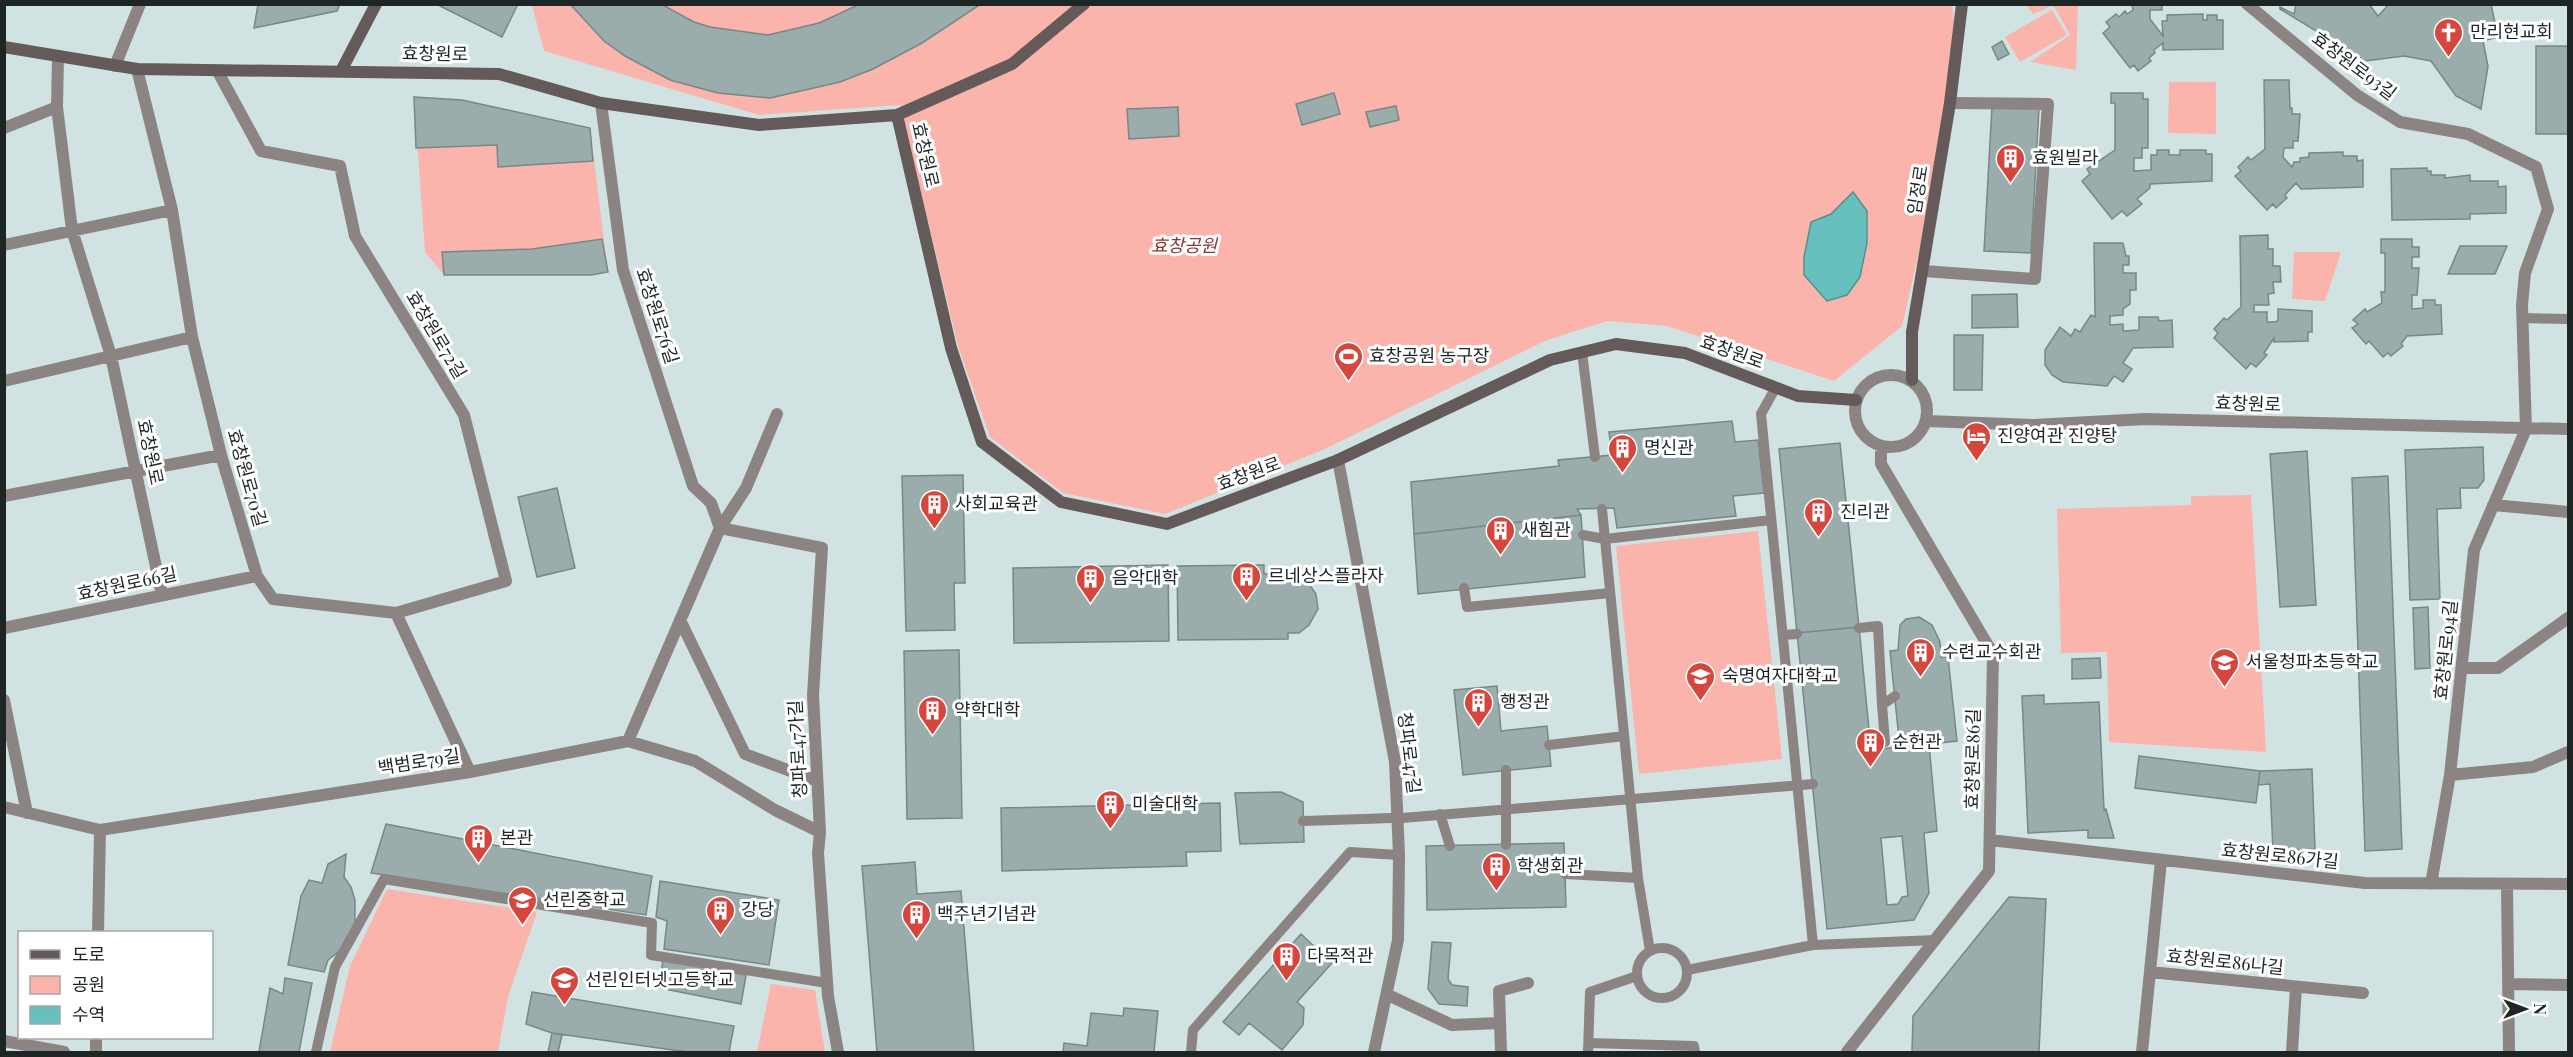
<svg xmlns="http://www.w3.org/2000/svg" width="2573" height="1057" font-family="'Playfair Display','Noto Sans KR',serif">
<rect width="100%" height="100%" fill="#d0e3e2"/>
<path fill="#fab4ab" d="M1952 4 1956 40 1926 221 1902 326 1834 381 1667 326 1608 321 1547 340 1325 449 1165 514 1063 493 990 437 958 346 900 105 759 115 544 51 532 5Z
M2026 5H2078L2076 70 2030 62 2070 35 2055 8 2051 6 2033 14Z
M2052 10 2067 35 2020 62 2005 37Z
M2169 82H2216V134L2168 133Z
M414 97 462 100 590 128 608 272 591 275H444L425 252Z
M2294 252H2341L2325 301 2292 299Z
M2251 495 2266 752 2109 742 2107 652 2061 653 2057 509 2191 505V496Z
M1758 531 1782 759 1639 774 1616 546Z
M387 889 537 912 508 997 498 1052H330L350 966Z
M771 984 815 990 825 1052H757Z"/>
<path fill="#67c0be" stroke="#519290" stroke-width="1.5" d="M1853 192 1867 211V243L1860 277 1847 295 1827 301 1804 275V257L1811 222 1831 214Z"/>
<path fill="#9aacab" stroke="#768887" stroke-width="1.5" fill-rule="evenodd" d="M258 4H340L337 11 254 28Z
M436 4H518L502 37Z
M570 4H661L694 22 710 27 768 35 819 23 860 4H981L922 43 873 69 840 82 770 98 718 93 670 80 625 56 604 41Z
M2132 4H2162V10H2150V19L2163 36 2162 21H2167V15L2203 14V20H2207V15H2217V20H2223V49L2163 50V43L2154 50 2155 53 2149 58 2151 61 2138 71 2134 65 2130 68 2103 33 2110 27 2106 22 2116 14 2119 17 2125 11 2127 14 2133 10Z
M2296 4H2369L2378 16 2389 4H2491L2498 37 2483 41 2488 66 2481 109 2456 96 2431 61 2404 56 2365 61 2280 9V7L2294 14Z
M2002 41 2009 54 1998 60 1992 47Z
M2536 46H2568V134H2536Z
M2264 80H2289L2290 108H2292V114H2300L2298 141H2293V148H2284L2283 157 2292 167 2294 162H2300V158L2309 157V153L2343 152V156H2357V161L2363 160V187L2301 189 2296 183 2285 195 2287 198 2276 208 2273 204 2267 210 2235 176 2241 171 2238 167 2248 157 2251 160 2265 149Z
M1334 93 1340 114 1302 125 1296 104Z
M2111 93H2143V99H2148V148H2142V158H2134V171L2151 170V155H2157V150H2169V155H2180V150H2206V154H2212V181L2150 184V188L2137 199 2142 204 2127 216 2122 211 2112 219 2082 181 2090 174 2087 169 2115 150V103H2111Z
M414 97 462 100 590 128 593 161 498 167 497 145 416 148Z
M1396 106 1399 120 1370 127 1366 112Z
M1992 106 2039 108 2031 253 1984 251Z
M1178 107 1179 136 1129 139 1127 109Z
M2427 168V171H2431V175H2445V178L2470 175V181H2498V187L2506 186V213L2470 214V219L2392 220 2391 169Z
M2268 235V249H2273V266H2280L2281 282H2273L2274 293 2268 294 2269 305H2254V312H2267V322H2274L2278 321V309L2312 311V332H2308V341L2274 342V338L2264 353 2267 355 2256 367 2251 363 2246 369 2214 338 2218 333 2214 329 2224 318 2227 320 2241 307 2240 236Z
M602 239 608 272 591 275H444L442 252 532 249Z
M2381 239H2412V247H2419V257H2412V268H2419L2417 295H2412V309L2423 308V300H2435V305H2441L2442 334 2407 336 2401 344 2403 346 2391 356 2388 353 2383 357 2369 341 2366 344 2352 328 2358 324 2353 320 2365 309 2367 312 2382 303 2381 292H2385V253H2381Z
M2094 243H2123L2126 256H2129V265H2123V273H2136V290H2130V304L2123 309V315L2110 316V325L2123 324V331L2139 330V317H2158L2159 321 2172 320 2173 347 2133 348 2123 363 2132 369 2123 382 2114 376 2107 386 2063 382 2052 375 2045 365V350L2060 327 2071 336 2075 329 2080 332 2091 315 2095 317Z
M2460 246H2507L2495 274H2448Z
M2017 294 2018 327 1972 328V295Z
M1954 335H1983L1982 390H1954Z
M1732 421 1735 442 1758 440 1764 493 1733 496 1736 516 1617 528 1614 508 1577 509 1581 515 1414 534 1411 482 1559 466 1558 460 1612 455 1609 432Z
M1840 443 1859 627 1797 633 1779 449Z
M2483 447 2484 480 2478 488H2460L2461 508 2437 509 2440 599 2410 600 2405 450Z
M2307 451 2316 605 2280 607 2270 454Z
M963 475 965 583H954L955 630 906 631 902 476Z
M2388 476 2402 849 2365 851 2352 478Z
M557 488 575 568 537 577 518 497Z
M1581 515 1585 577 1418 594 1414 534Z
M1168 565 1169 641 1014 643 1013 568Z
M1264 565V574L1292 573 1307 581 1316 594 1318 609 1309 625 1299 633H1288V639L1178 640 1177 566Z
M2428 607 2430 668 2415 669 2413 608Z
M1919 617 1932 625 1940 642 1941 657H1948L1957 741 1894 748 1893 740 1899 739 1890 651 1898 650 1900 625 1906 619Z
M1859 627 1871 750 1929 744 1937 831 1924 833 1929 893 1914 920 1827 929 1797 633ZM1902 836 1908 896 1902 897 1898 904 1887 905 1881 838Z
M959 650 962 818 907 819 904 651Z
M2100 658 2101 678 2072 679V659Z
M1497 686 1501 731 1547 726 1551 766 1463 775 1454 690Z
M2044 695V704L2099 702 2104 810 2106 809 2114 838H2088V830L2028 833 2022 696Z
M2139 756 2260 771 2256 803 2135 788Z
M2312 769 2315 849 2273 851 2270 784 2258 785 2260 771Z
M1281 792 1303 802 1304 842 1240 844 1235 793Z
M1220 803 1221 851 1186 852 1187 866 1002 871 1001 808Z
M386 824 652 876 646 915 371 873Z
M1564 843 1566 907 1427 910 1426 846Z
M346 854 344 877 351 887 355 900V926L346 946 328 960 324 972 288 965 301 896 309 880 322 883 328 864Z
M915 862 917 894 961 891 974 1052H877L862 866Z
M660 881 779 900 769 965 664 949 667 921 656 917Z
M2009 897 2046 899 2039 1052H1912L1913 1016Z
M1301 934 1332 963 1297 1002 1304 1008 1303 1025 1282 1050 1249 1023 1239 1035 1223 1022Z
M1432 942 1451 943 1448 979 1452 985 1468 987 1467 1006 1439 1004 1428 989Z
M663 960 746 975 741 1004 659 988Z
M285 978 312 983 299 1052H259L270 988 283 994Z
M532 992 734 1026 729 1052H687L552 1033 526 1024Z
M1124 1008 1158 1011 1154 1052H1063L1064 1043 1087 1046 1091 1013 1123 1016Z
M552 1033 562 1035 558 1052H548Z"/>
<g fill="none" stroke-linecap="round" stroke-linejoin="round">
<path stroke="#8c8483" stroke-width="10" d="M2523 318 2568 319
M1582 352 1595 457
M1776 387 1761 414 1813 945
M1583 535 1605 539 1602 509
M1464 588 1467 607 1610 593
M1859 628 1878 626 1882 705 1895 696
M1783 635 1797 634
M1882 705 1885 742
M1549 745 1624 736
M1506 770V845
M1440 814 1450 846
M1402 818 1813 784
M1303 821 1392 818
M1565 874 1638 878
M1637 973a25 25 0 1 1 50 0a25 25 0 1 1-50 0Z
M1650 951 1638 878 1605 539 1771 520
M1687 970 1813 945 1936 940
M1589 1043 1694 1046 1695 1052
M316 1052 335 967 384 879 652 923 651 955 827 983
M1191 1052 1193 1030 1350 852 1399 855
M1588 1052 1590 992 1637 976"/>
<path stroke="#8c8483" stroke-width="12" d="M2247 4 2357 95 2400 122 2468 134 2536 167 2548 209 2525 273 2522 305 2526 429 2474 550 2450 775 2431 884
M115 66 140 4
M137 69 172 210 192 337 221 455 257 576 273 599 396 613 470 772
M218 72 261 151 340 166 355 236 464 415 506 581 396 613
M601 103 623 270 693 486 711 503 720 528 628 741
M57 107 72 230 111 356 162 595
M4 128 57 107 58 56
M4 245 172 210
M1924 271 2035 279 2048 104 1950 103
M1855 411a36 36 0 1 1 72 0a36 36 0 1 1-72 0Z
M4 381 192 337
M777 414 746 488 720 528 822 548 813 695 820 832 818 853 828 996 838 1052
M1927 421 2034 425 2145 419 2568 429
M1338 460 1395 762 1399 855 1398 940 1374 1052
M4 496 221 455
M2493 505 2568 512
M680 620 745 754 817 781
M4 628 257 576
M2462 668H2498L2568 618
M4 700 27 813
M2450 775 2533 767 2568 752
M4 807 100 830 470 772 628 741 695 761 775 810 820 832
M1990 840 2365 883 2568 884
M2507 885 2509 1052
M98 932 100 830
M2150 972 2363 993
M2508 984 2568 985
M1388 995 1452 1025 1499 1023
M4 1041 64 1052
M96 1052V1038
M1501 1052 1499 991 1528 983
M1847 1052 1989 871 1993 654 1881 464V446
M2142 1052 2161 861
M2292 1052 2296 987"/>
<path stroke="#645a59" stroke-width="12" d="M4 47 137 69 499 74 601 103 759 125 897 115 951 348 982 442 1061 502 1167 524 1338 460 1550 360 1616 344 1685 353 1798 396 1856 400
M341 71 376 4
M897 115 1012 64 1084 4
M1912 380V332L1950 103 1962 4"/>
</g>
<defs>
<symbol id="church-pin" viewBox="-11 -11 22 30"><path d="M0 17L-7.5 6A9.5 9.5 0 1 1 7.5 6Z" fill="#d5473d" stroke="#fff"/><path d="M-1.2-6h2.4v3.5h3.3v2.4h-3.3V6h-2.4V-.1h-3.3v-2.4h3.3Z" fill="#fff"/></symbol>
<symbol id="building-pin" viewBox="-11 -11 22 30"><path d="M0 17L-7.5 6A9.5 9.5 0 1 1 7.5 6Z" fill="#d5473d" stroke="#fff"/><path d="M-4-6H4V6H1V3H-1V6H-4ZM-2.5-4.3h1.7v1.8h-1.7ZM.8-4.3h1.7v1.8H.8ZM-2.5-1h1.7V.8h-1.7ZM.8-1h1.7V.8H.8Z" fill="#fff"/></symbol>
<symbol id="stadium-pin" viewBox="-11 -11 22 30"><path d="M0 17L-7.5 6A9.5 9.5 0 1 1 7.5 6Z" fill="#d5473d" stroke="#fff"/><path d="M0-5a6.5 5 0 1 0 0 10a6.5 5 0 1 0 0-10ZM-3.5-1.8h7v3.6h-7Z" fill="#fff"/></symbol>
<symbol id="hotel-pin" viewBox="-11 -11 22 30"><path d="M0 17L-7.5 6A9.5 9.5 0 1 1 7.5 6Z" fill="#d5473d" stroke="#fff"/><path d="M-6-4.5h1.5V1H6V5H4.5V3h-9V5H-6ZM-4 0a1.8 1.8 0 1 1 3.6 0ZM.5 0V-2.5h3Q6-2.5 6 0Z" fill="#fff"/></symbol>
<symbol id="school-pin" viewBox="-11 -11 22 30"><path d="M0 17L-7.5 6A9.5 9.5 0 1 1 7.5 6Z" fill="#d5473d" stroke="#fff"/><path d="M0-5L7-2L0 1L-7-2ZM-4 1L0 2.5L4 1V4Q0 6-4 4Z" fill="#fff"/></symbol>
<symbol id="university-pin" viewBox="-11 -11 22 30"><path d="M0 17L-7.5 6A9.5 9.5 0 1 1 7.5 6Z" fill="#d5473d" stroke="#fff"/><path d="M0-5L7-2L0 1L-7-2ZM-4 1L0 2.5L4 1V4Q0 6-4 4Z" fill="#fff"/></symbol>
</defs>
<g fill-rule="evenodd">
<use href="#church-pin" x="2432" y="16" width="33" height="45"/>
<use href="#building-pin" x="1994" y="142" width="33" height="45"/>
<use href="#stadium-pin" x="1332" y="340" width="33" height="45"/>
<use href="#hotel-pin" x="1960" y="420" width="33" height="45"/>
<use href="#building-pin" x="1606" y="432" width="33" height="45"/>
<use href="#building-pin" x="918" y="488" width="33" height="45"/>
<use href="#building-pin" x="1802" y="496" width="33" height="45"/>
<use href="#building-pin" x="1484" y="514" width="33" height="45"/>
<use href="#building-pin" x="1230" y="560" width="33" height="45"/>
<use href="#building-pin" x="1074" y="562" width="33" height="45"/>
<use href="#building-pin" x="1904" y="636" width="33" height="45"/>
<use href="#school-pin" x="2208" y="646" width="33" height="45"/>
<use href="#university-pin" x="1684" y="660" width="33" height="45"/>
<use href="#building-pin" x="1462" y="686" width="33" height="45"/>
<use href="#building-pin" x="916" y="694" width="33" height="45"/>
<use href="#building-pin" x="1854" y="726" width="33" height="45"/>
<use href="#building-pin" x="1094" y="788" width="33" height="45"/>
<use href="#building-pin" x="462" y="822" width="33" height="45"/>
<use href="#building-pin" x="1480" y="850" width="33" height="45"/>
<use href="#school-pin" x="506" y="884" width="33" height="45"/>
<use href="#building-pin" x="704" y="894" width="33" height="45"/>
<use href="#building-pin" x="900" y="898" width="33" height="45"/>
<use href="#building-pin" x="1270" y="940" width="33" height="45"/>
<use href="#school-pin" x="548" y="964" width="33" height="45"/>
</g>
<g text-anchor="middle" stroke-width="6" stroke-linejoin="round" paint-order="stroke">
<g font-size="18" fill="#1e2525" stroke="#fff" text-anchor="start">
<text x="2470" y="38">만리현교회</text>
<text x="2032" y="164">효원빌라</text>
<text x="1369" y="362">효창공원 농구장</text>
<text x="1997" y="442">진양여관 진양탕</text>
<text x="1644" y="454">명신관</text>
<text x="955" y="510">사회교육관</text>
<text x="1840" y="518">진리관</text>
<text x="1521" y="536">새힘관</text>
<text x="1268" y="582">르네상스플라자</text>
<text x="1112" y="584">음악대학</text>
<text x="1942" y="658">수련교수회관</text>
<text x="2246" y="668">서울청파초등학교</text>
<text x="1722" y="682">숙명여자대학교</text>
<text x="1500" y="708">행정관</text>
<text x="954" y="716">약학대학</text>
<text x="1892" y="748">순헌관</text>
<text x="1132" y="810">미술대학</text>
<text x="500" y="844">본관</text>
<text x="1517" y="872">학생회관</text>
<text x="543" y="906">선린중학교</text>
<text x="741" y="916">강당</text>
<text x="937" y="920">백주년기념관</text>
<text x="1307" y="962">다목적관</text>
<text x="585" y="986">선린인터넷고등학교</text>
</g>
<g font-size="18" fill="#1e2525" stroke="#fff">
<text transform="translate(435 54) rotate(1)" y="6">효창원로</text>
<text transform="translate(2354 66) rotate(37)" y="6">효창원로93길</text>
<text transform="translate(925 155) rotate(77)" y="6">효창원로</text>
<text transform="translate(1918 190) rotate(-81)" y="6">임정로</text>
<text transform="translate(657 316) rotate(72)" y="6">효창원로76길</text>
<text transform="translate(436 335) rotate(59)" y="6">효창원로72길</text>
<text transform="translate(1732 352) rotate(20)" y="6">효창원로</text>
<text transform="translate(2248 404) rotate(2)" y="6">효창원로</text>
<text transform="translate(150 452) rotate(78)" y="6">효창원로</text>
<text transform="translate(1249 474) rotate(-20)" y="6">효창원로</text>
<text transform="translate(247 478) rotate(74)" y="6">효창원로70길</text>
<text transform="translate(127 584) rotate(-12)" y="6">효창원로66길</text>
<text transform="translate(2446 650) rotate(-84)" y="6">효창원로94길</text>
<text transform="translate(798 749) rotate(-93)" y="6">청파로47가길</text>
<text transform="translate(1409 753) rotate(83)" y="6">청파로47길</text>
<text transform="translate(1973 759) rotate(-89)" y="6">효창원로86길</text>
<text transform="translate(419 762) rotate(-9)" y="6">백범로79길</text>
<text transform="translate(2280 856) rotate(6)" y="6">효창원로86가길</text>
<text transform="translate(2225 962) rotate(6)" y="6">효창원로86나길</text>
</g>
<g font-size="18" font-style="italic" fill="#89362f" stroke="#fff">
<text x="1184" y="252">효창공원</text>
</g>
</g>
<rect width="2573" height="1057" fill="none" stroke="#1e2525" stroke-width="12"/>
<rect x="18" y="931" width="195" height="108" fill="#ffffff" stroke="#a5a8a8" stroke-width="1.5"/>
<rect x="30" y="950" width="30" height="9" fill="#645a59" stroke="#a5a8a8" stroke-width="1.5"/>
<text x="72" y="961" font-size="18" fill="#1e2525">도로</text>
<rect x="30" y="976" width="30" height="18" fill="#fab4ab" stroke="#a5a8a8" stroke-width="1.5"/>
<text x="72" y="991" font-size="18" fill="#1e2525">공원</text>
<rect x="30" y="1006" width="30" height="18" fill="#67c0be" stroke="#a5a8a8" stroke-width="1.5"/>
<text x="72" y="1021" font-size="18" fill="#1e2525">수역</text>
<g transform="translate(2525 1009) rotate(90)" stroke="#ffffff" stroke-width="4.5" paint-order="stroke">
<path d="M0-4.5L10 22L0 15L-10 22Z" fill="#1e2525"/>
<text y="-9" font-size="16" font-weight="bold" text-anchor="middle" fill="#1e2525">N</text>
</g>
</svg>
